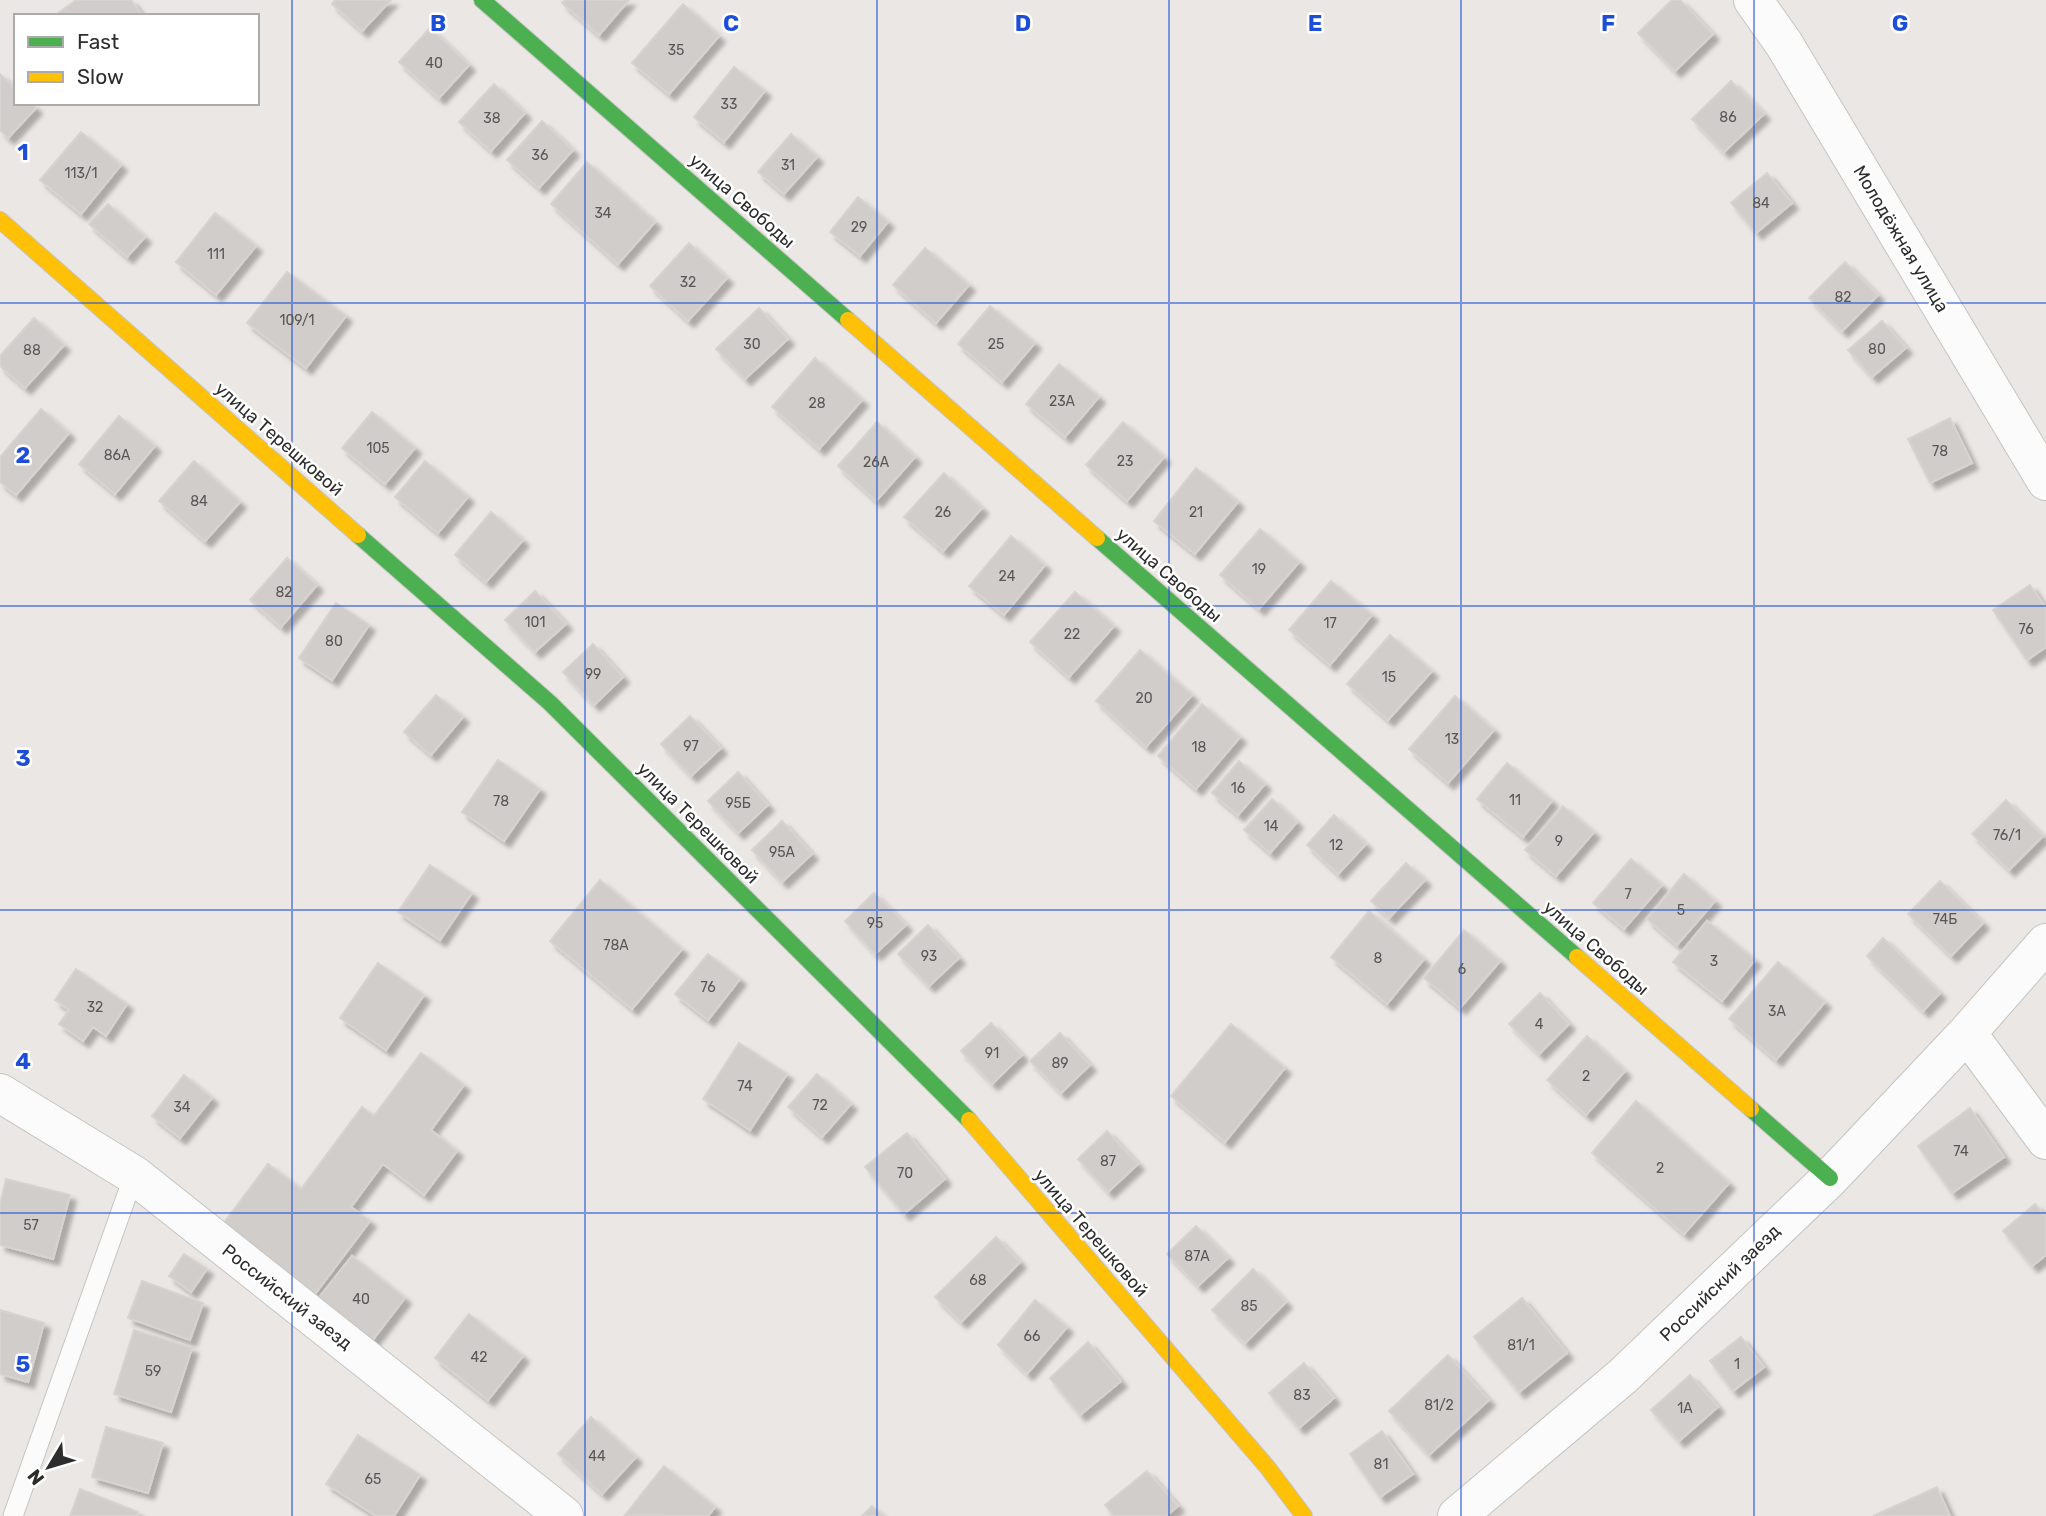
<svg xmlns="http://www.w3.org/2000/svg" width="2046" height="1516" font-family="Rubik,sans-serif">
<defs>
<filter id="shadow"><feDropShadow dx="6" dy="6" stdDeviation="2" flood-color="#0004"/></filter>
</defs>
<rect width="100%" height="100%" fill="#ebe7e4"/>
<path fill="#d0cdcb" stroke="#d6d3d0" stroke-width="2" filter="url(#shadow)" d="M76 0H131L142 15 54 16Z
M335 0H391L362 31 332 4Z
M565 0H629L599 35 562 3Z
M1672 0H1680L1713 34 1675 71 1638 33Z
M683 4 719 36 669 94 632 63Z
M430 28 469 65 439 98 399 62Z
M734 67 765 91 724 142 694 117Z
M0 74 16 89V103H31L36 108 8 138 0 130Z
M1731 81 1764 114 1724 152 1692 119Z
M494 84 525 113 491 151 459 122Z
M542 121 573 150 539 188 507 160Z
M81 132 121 165 81 214 40 180Z
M791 134 817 157 784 194 758 172Z
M587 162 655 222 618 264 551 204Z
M1767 173 1792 203 1756 233 1731 203Z
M858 197 888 222 860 256 830 232Z
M108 204 145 237 127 257 89 224Z
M215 213 256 246 216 295 176 262Z
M689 243 727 278 688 321 650 286Z
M925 248 969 285 936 323 893 285Z
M1845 262 1878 295 1842 331 1809 298Z
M287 272 346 316 306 368 247 323Z
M990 306 1035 343 1002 382 958 344Z
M759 308 788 339 745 379 716 349Z
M34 318 64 345 25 388 0 366V356Z
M1882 321 1906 348 1872 377 1848 350Z
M815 358 862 400 819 449 772 407Z
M1059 364 1099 397 1065 437 1026 404Z
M41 409 69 433 16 495 0 482V457Z
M372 412 415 448 385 484 342 448Z
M119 416 155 446 115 494 79 464Z
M1950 418 1972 463 1930 483 1908 439Z
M877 422 915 457 876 501 838 466Z
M1123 422 1164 457 1127 501 1086 465Z
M194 461 240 502 205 541 159 501Z
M425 461 468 497 438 533 395 497Z
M1196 468 1238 502 1195 554 1154 521Z
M944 473 982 508 943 551 904 517Z
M491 512 523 540 486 582 455 555Z
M1260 529 1299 562 1259 609 1220 575Z
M1011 536 1045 565 1004 615 969 586Z
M287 558 317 585 281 627 250 600Z
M1331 581 1372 615 1330 665 1289 630Z
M2030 585 2046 608V647L2027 660 1993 610Z
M535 591 566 624 535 652 505 620Z
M1075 592 1114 626 1069 677 1030 642Z
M336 603 369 625 332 680 299 658Z
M1390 635 1432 671 1388 720 1347 684Z
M593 644 623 677 594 705 563 672Z
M1140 650 1192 695 1146 747 1096 701Z
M436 695 463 717 431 755 404 732Z
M1455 696 1494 730 1448 783 1409 749Z
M1202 704 1240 737 1196 789 1158 756Z
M690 716 721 748 691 776 661 744Z
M498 760 540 789 504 841 462 812Z
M1239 761 1265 784 1238 815 1212 793Z
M1507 763 1552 801 1523 837 1477 799Z
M738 772 768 805 738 833 708 801Z
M1272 799 1297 822 1270 853 1244 830Z
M2006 800 2043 836 2009 870 1972 834Z
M1563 806 1594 832 1556 876 1525 850Z
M1334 815 1366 844 1338 874 1307 845Z
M782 821 812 854 782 882 752 850Z
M1631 859 1662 885 1624 929 1593 903Z
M1406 863 1425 880 1389 918 1371 901Z
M430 865 472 893 440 940 398 912Z
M1684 874 1715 901 1677 945 1647 919Z
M600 880 682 949 632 1009 550 941Z
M1940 881 1983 923 1951 956 1908 914Z
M874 893 906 925 875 954 845 921Z
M1369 911 1424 959 1387 1004 1331 957Z
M1707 921 1755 960 1722 1001 1673 962Z
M928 925 959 958 929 986 898 954Z
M1464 930 1500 961 1460 1008 1424 978Z
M1883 938 1940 993 1923 1011 1867 956Z
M708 954 740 979 708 1020 675 994Z
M1778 962 1825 1002 1776 1060 1729 1019Z
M378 963 424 995 386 1050 340 1018Z
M76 969 127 1004 106 1036 93 1027 83 1041 59 1024 69 1010 55 1000Z
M1540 993 1569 1024 1539 1054 1509 1024Z
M991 1023 1022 1055 992 1084 961 1051Z
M1231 1024 1285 1068 1225 1142 1171 1096Z
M1060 1033 1090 1065 1061 1093 1030 1061Z
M1587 1036 1625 1071 1586 1115 1547 1080Z
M739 1043 787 1074 750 1130 703 1099Z
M421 1053 464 1085 431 1130 457 1151 424 1195 383 1164 351 1207 370 1221 315 1294 223 1224 268 1164 301 1189 362 1107 374 1116Z
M817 1074 851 1104 822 1137 788 1107Z
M184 1075 212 1098 180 1138 152 1116Z
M1636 1101 1729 1183 1684 1234 1592 1153Z
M1970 1108 2004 1157 1952 1193 1918 1146Z
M1107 1131 1138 1164 1108 1192 1078 1159Z
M907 1133 945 1179 904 1214 865 1167Z
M6 1179 70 1195 53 1259 0 1245V1204Z
M2035 1204 2046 1217V1255L2032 1266 2003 1231Z
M1196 1226 1228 1258 1198 1286 1167 1254Z
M996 1237 1020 1262 961 1322 935 1297Z
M184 1254 207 1269 191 1292 169 1276Z
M352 1256 405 1298 371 1342 317 1300Z
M1253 1269 1286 1302 1245 1343 1212 1310Z
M142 1281 203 1303 190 1340 128 1318Z
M1522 1298 1567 1353 1519 1392 1474 1337Z
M1035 1300 1067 1327 1027 1374 998 1345Z
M0 1310 44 1323 28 1382 0 1374Z
M469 1314 523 1356 488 1400 435 1358Z
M134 1330 192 1348 171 1412 114 1394Z
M1741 1337 1764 1367 1733 1391 1710 1361Z
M1088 1342 1121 1381 1080 1415 1050 1378Z
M1448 1355 1489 1400 1429 1455 1389 1411Z
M1304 1363 1334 1398 1299 1428 1269 1393Z
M1690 1375 1718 1407 1679 1441 1651 1410Z
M591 1417 636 1457 602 1494 558 1454Z
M106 1427 163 1443 148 1493 92 1477Z
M1382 1431 1413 1474 1380 1497 1350 1454Z
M358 1435 420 1475 394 1516H376L326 1484Z
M664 1466 715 1507 708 1516 625 1515Z
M1147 1471 1178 1506 1166 1516H1114L1105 1505Z
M1937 1487 1950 1516H1873Z
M80 1489 138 1512 137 1516H70Z
M872 1506 883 1516H862Z"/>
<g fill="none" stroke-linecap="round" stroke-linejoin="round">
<defs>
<path id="lane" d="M13 1516 134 1175"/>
<path id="street" d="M1753 0 1784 44 2046 481
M1967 1033 2046 1140
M0 1093 134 1175 564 1516
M1457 1516 1623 1376 1830 1178 1967 1033 2046 943"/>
<path id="fast" d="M482 0 848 320
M358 535 550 703 969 1120
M1097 538 1577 957
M1751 1109 1830 1178"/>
<path id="slow" d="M0 220 358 535
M848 320 1097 538
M1577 957 1751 1109
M969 1120 1268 1468 1304 1516"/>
</defs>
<use href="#lane" stroke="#c5c4c4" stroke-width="21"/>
<use href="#street" stroke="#c5c4c4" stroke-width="40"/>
<use href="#fast" stroke="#c5c4c4" stroke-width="18"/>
<use href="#slow" stroke="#c5c4c4" stroke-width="18"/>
<use href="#lane" stroke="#fcfbfb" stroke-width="19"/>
<use href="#street" stroke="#fcfbfb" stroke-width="38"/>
<use href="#fast" stroke="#4caf50" stroke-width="16"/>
<use href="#slow" stroke="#ffc107" stroke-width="16"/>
</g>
<path fill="none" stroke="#1d4ed8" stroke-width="2" stroke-opacity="0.55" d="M292 0V1516M585 0V1516M877 0V1516M1169 0V1516M1461 0V1516M1754 0V1516M0 303H2046M0 606H2046M0 910H2046M0 1213H2046"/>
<g text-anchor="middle" stroke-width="5" stroke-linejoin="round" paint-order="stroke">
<g font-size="14" fill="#585756">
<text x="676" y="55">35</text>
<text x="434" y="68">40</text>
<text x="729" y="109">33</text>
<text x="1728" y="122">86</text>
<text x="492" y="123">38</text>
<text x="540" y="160">36</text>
<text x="788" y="170">31</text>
<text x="81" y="178">113/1</text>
<text x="1761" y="208">84</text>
<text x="603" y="218">34</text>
<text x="859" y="232">29</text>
<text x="216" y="259">111</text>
<text x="688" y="287">32</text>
<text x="1843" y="302">82</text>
<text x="297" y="325">109/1</text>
<text x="752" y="349">30</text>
<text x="996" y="349">25</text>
<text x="1877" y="354">80</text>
<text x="32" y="355">88</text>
<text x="1062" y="406">23А</text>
<text x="817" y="408">28</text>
<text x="378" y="453">105</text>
<text x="1940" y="456">78</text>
<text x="117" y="460">86А</text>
<text x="1125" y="466">23</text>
<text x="876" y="467">26А</text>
<text x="199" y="506">84</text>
<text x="943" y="517">26</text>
<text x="1196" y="517">21</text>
<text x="1259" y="574">19</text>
<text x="1007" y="581">24</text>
<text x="284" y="597">82</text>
<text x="535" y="627">101</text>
<text x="1330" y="628">17</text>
<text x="2026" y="634">76</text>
<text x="1072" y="639">22</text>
<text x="334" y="646">80</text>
<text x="593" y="679">99</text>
<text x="1389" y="682">15</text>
<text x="1144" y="703">20</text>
<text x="1452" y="744">13</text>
<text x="691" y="751">97</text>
<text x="1199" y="752">18</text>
<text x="1238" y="793">16</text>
<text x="1515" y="805">11</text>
<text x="501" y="806">78</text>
<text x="738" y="808">95Б</text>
<text x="1271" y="831">14</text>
<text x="2007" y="840">76/1</text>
<text x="1559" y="846">9</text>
<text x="1336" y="850">12</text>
<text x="782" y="857">95А</text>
<text x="1628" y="899">7</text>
<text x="1681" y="915">5</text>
<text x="1945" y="924">74Б</text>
<text x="875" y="928">95</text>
<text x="616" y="950">78А</text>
<text x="929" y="961">93</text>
<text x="1378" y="963">8</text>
<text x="1714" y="966">3</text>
<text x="1462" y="974">6</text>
<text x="708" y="992">76</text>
<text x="95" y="1012">32</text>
<text x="1777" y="1016">3А</text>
<text x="1539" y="1029">4</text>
<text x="992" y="1058">91</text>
<text x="1060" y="1068">89</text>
<text x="1586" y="1081">2</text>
<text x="745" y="1091">74</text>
<text x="820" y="1110">72</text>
<text x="182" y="1112">34</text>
<text x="1961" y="1156">74</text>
<text x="1108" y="1166">87</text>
<text x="1660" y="1173">2</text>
<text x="905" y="1178">70</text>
<text x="31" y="1230">57</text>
<text x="1197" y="1261">87А</text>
<text x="978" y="1285">68</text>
<text x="361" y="1304">40</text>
<text x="1249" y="1311">85</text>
<text x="1032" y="1341">66</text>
<text x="1521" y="1350">81/1</text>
<text x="479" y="1362">42</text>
<text x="1737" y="1369">1</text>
<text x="153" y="1376">59</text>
<text x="1302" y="1400">83</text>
<text x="1439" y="1410">81/2</text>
<text x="1685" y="1413">1А</text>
<text x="597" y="1461">44</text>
<text x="1381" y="1469">81</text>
<text x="373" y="1484">65</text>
</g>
<g font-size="18" fill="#2d2d2d" stroke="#fff">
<text transform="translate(742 201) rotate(41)" y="6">улица Свободы</text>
<text transform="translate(1901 239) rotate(59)" y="6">Молодёжная улица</text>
<text transform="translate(279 439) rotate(41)" y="6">улица Терешковой</text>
<text transform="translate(1169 575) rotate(41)" y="6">улица Свободы</text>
<text transform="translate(698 823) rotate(45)" y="6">улица Терешковой</text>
<text transform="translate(1596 948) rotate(41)" y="6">улица Свободы</text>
<text transform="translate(1091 1233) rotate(49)" y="6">улица Терешковой</text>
<text transform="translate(1720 1283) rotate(-44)" y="6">Российский заезд</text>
<text transform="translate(287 1297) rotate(38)" y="6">Российский заезд</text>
</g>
</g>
<g font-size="23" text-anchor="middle" font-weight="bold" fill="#1d4ed8" stroke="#fff" stroke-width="5" stroke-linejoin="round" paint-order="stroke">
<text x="438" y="31">B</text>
<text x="731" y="31">C</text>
<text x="1023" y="31">D</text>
<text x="1315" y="31">E</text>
<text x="1608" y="31">F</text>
<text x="1900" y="31">G</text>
<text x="23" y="160">1</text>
<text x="23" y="463">2</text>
<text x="23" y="766">3</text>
<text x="23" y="1069">4</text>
<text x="23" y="1372">5</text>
</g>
<rect x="14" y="14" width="245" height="91" fill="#ffffff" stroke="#ababab" stroke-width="2"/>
<rect x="28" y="37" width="35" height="10" fill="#4caf50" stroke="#ababab" stroke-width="2"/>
<text x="77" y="49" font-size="21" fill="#2d2d2d">Fast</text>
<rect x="28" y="72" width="35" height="10" fill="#ffc107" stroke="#ababab" stroke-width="2"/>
<text x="77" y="84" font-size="21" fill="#2d2d2d">Slow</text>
<g transform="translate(49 1467) rotate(232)" stroke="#ffffff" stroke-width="5" paint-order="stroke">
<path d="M0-5L12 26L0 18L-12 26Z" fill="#2d2d2d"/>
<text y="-10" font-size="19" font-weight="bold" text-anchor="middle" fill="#2d2d2d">N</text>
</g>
</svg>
